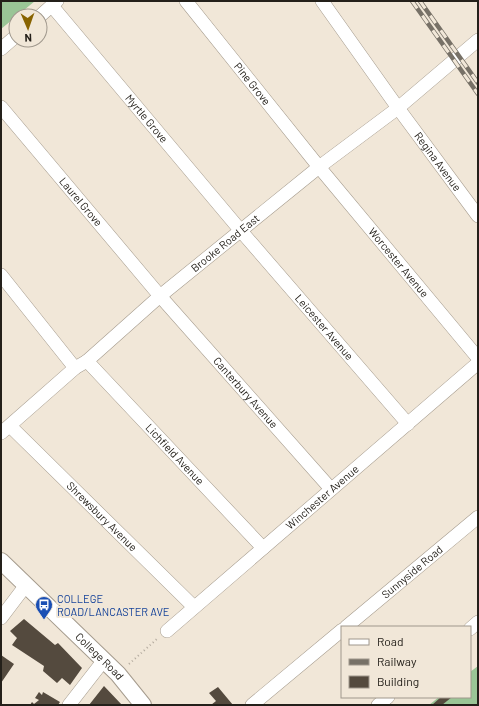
<svg xmlns="http://www.w3.org/2000/svg" width="479" height="706" font-family="Barlow,sans-serif">
<rect width="100%" height="100%" fill="#f1e7d8"/>
<path fill="#9ac596" d="M1 1H35L1 29Z
M478 666V705H429L439 697H470V672Z"/>
<path fill="#544a3e" d="M24 619 55 645 58 643 82 668 70 685 62 678 57 683 43 671 44 666 12 645 17 638 10 631Z
M1 655 14 664 1 683Z
M104 686 122 705H89Z
M218 687 233 705H211L216 701 209 693Z
M39 692 42 695 43 692 60 702 58 705H30L32 702 34 704 39 700 35 698Z
M441 697H452L442 705H432Z"/>
<g fill="none" stroke-linecap="round" stroke-linejoin="round">
<defs>
<g id="minor">
<path id="s1" d="M186 1 319 167 478 358"/>
<path id="s2" d="M322 1 398 108 478 216"/>
<path id="s3" d="M52 6 241 231 408 424"/>
<path d="M40 16 57 1"/>
<path d="M1 49 16 36"/>
<path id="s4" d="M1 107 160 296 331 489"/>
<path d="M1 275 75 368"/>
<path id="s5" d="M87 361 263 548"/>
<path id="s6" d="M10 426 194 607"/>
<path id="s7" d="M1 433 75 368 87 361 160 296 319 167 398 108 478 40"/>
<path d="M1 618 26 585"/>
<path id="s8" d="M346 627 478 517"/>
<path d="M470 629 478 622"/>
<path id="s9" d="M167 631 478 363"/>
<path d="M69 705 104 660"/>
<path d="M252 705 342 630"/>
<path d="M378 705 388 697"/>
</g>
<g id="tertiary">
<path id="s10" d="M1 561 118 674 143 705"/>
</g>
</defs>
<use href="#minor" stroke="#a59b8d" stroke-width="14"/>
<use href="#tertiary" stroke="#a59b8d" stroke-width="18"/>
<path stroke="#b2a99d" stroke-width="2" stroke-dasharray="1 3" stroke-linecap="butt" d="M129 664 158 638"/>
<use href="#minor" stroke="#fff" stroke-width="13"/>
<use href="#tertiary" stroke="#fff" stroke-width="16"/>
<defs>
<path id="rail" d="M412 1 478 94
M420 1 478 83"/>
</defs>
<use href="#rail" stroke="#777167" stroke-width="4.5"/>
<use href="#rail" stroke="#f1e7d8" stroke-width="3" stroke-dasharray="9" stroke-linecap="butt"/>
</g>
<defs>
<symbol id="bus-pin" viewBox="-11 -11 22 30"><path d="M0 17L-7.5 6A9.5 9.5 0 1 1 7.5 6Z" fill="#1a4fb4" stroke="#f1e7d8"/><path d="M-5-6H5V4H4V6H2V4H-2V6H-4V4H-5ZM-3.5-4V0h7V-4ZM-3.5 1.2v1.5H-2V1.2ZM2 1.2v1.5H3.5V1.2Z" fill="#fff"/></symbol>
</defs>
<g fill-rule="evenodd">
<use href="#bus-pin" x="34" y="595" width="20" height="27"/>
</g>
<g text-anchor="middle" stroke-width="4" stroke-linejoin="round" paint-order="stroke">
<g font-size="11" fill="#24201a" stroke="#f1e7d8">
<text dy="4" stroke="none"><textPath href="#s1" startOffset="106">Pine Grove</textPath></text>
<text dy="4" stroke="none"><textPath href="#s3" startOffset="147">Myrtle Grove</textPath></text>
<text dy="4" stroke="none"><textPath href="#s2" startOffset="198">Regina Avenue</textPath></text>
<text dy="4" stroke="none"><textPath href="#s4" startOffset="124">Laurel Grove</textPath></text>
<text dy="4" stroke="none"><textPath href="#s7" startOffset="294">Brooke Road East</textPath></text>
<text dy="4" stroke="none"><textPath href="#s1" startOffset="337">Worcester Avenue</textPath></text>
<text dy="4" stroke="none"><textPath href="#s3" startOffset="421">Leicester Avenue</textPath></text>
<text dy="4" stroke="none"><textPath href="#s4" startOffset="376">Canterbury Avenue</textPath></text>
<text dy="4" stroke="none"><textPath href="#s5" startOffset="128">Lichfield Avenue</textPath></text>
<text dy="4" stroke="none"><textPath href="#s9" startOffset="205">Winchester Avenue</textPath></text>
<text dy="4" stroke="none"><textPath href="#s6" startOffset="129">Shrewsbury Avenue</textPath></text>
<text dy="4" stroke="none"><textPath href="#s8" startOffset="86">Sunnyside Road</textPath></text>
<text dy="4" stroke="none"><textPath href="#s10" startOffset="137">College Road</textPath></text>
</g>
<g font-size="11" fill="#164399" stroke="#f1e7d8" text-anchor="start">
<text x="57" y="603">COLLEGE<tspan x="57" dy="13">ROAD/LANCASTER AVE</tspan></text>
</g>
</g>
<rect width="479" height="706" fill="none" stroke="#24201a" stroke-width="4"/>
<rect x="341" y="626" width="130" height="72" fill="#f1e7d8" stroke="#9f978c"/>
<rect x="349" y="639" width="20" height="6" fill="#ffffff" stroke="#9f978c"/>
<text x="377" y="646" font-size="12" fill="#24201a">Road</text>
<rect x="349" y="659" width="20" height="6" fill="#777167" stroke="#9f978c"/>
<text x="377" y="666" font-size="12" fill="#24201a">Railway</text>
<rect x="349" y="676" width="20" height="12" fill="#544a3e" stroke="#9f978c"/>
<text x="377" y="686" font-size="12" fill="#24201a">Building</text>
<g transform="translate(28 28) rotate(178)"><circle r="19" fill="#f1e7d8" stroke="#9f978c"/>
<path d="M0-3L7 15L0 10L-7 15Z" fill="#886300"/>
<text y="-6" font-size="11" font-weight="bold" text-anchor="middle" fill="#24201a">N</text>
</g>
</svg>
